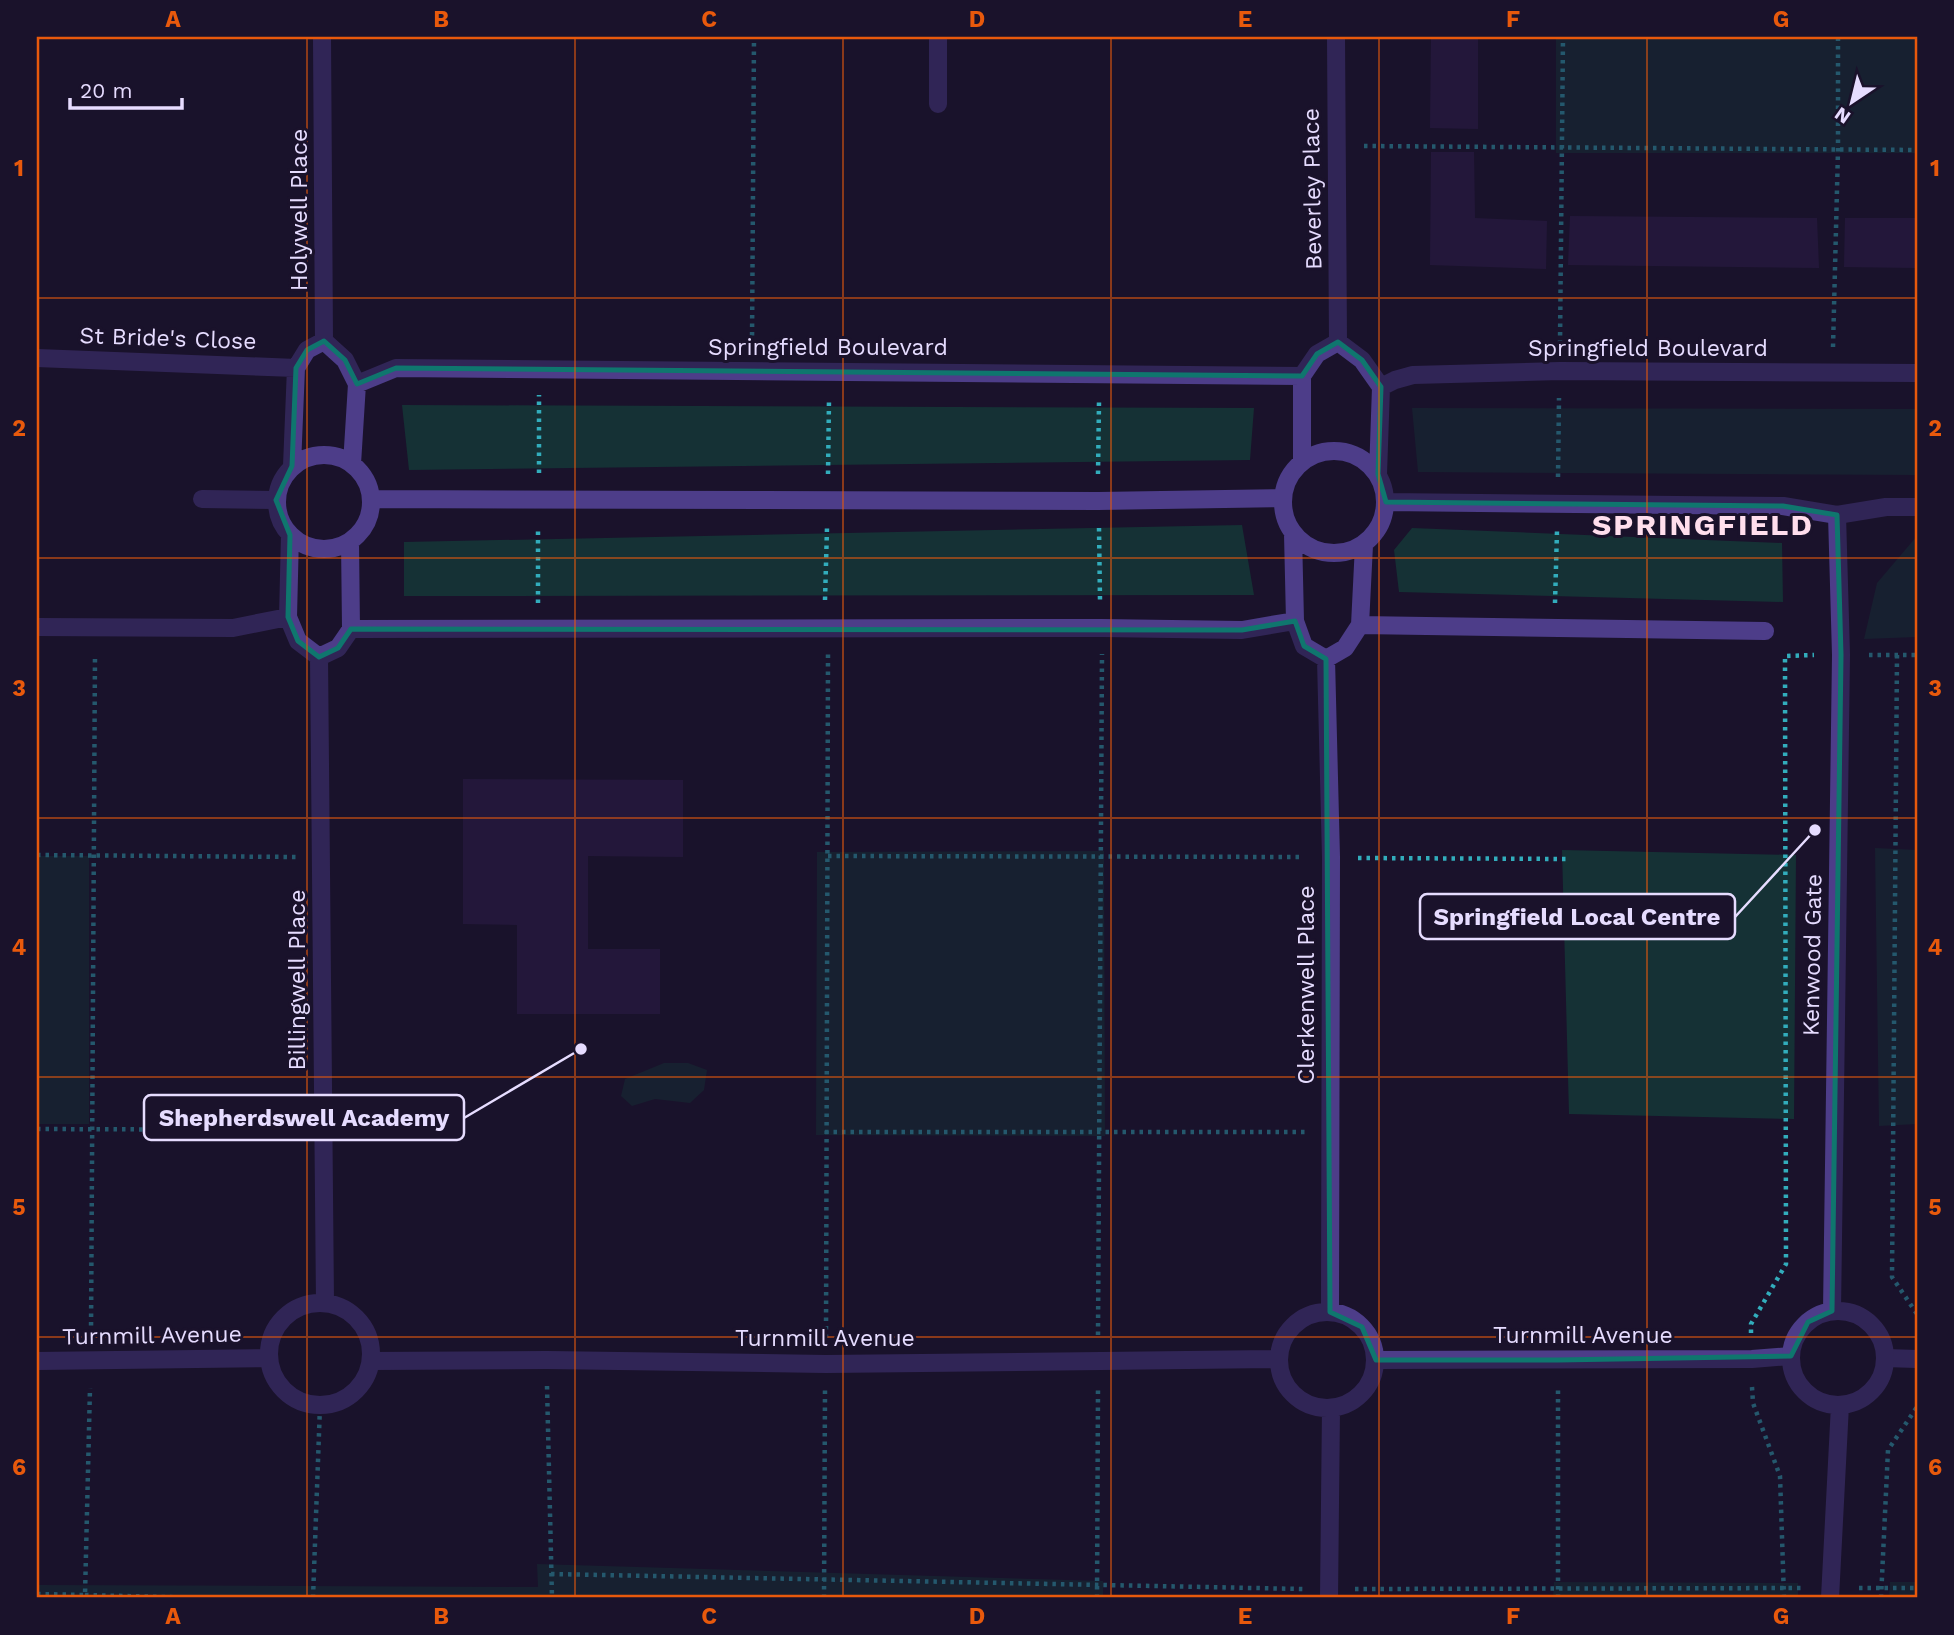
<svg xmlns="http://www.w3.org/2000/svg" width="1954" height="1635" font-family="'Work Sans',sans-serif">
<rect width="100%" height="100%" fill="#1a122b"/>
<path fill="#153135" d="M1556 37H1917V153H1556Z
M402 405 1254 408 1250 460 409 470Z
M1412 408 1917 409V475L1418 472Z
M1242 525 1254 595 404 596V542Z
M1412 528 1782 543 1783 602 1399 592 1394 550Z
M1917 536V637L1864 639 1877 583Z
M1875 848 1917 850V1124L1879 1126Z
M1562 850 1796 855 1794 1119 1569 1114Z
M1104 851 1105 1136 816 1135 817 852Z
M37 856H89V1124H37Z
M664 1063H688L707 1070 704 1090 690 1103 655 1099 632 1106 621 1096 625 1079Z
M537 1564 1103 1581V1598H37V1585L538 1587Z
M1554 1582 1798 1583V1598H1553Z
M1890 1582H1917V1598H1889Z"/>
<path fill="#2f1e4c" d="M1431 37H1478V129L1430 128Z
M1431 152H1474L1475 218 1547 221 1546 269 1430 265Z
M1570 216 1817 218 1819 268 1568 265Z
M1845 218H1917V268L1844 267Z
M463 779 683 780V857L588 856V949H660V1014H517V925L463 924Z"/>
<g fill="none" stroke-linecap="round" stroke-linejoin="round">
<path stroke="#32adbc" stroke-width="4.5" stroke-dasharray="3.5 5" stroke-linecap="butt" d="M1364 146 1917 150
M752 344 754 37
M1560 344 1563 37
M1833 347 1838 150V37
M539 473V395
M828 474 829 399
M1098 474 1099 402
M1558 477 1559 398
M1099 528 1100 600
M825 600 827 528
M538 603V528
M1555 603 1557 531
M1869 655H1917
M1897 655 1892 1277 1917 1314
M37 855 296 857
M828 856 1304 857
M1358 858 1568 859
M37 1129 298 1130
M825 1132H1305
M1751 1333V1324L1786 1264 1785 656 1814 655
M91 1334 95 654
M1098 1335 1102 654
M826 1338 828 654
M547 1386 552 1598
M1752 1387 1753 1403 1780 1476 1784 1598
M551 1574 1304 1589
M1859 1588H1917
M1355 1589 1804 1588
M37 1594 85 1595 90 1388
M85 1595 206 1598
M313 1598 320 1406
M824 1598 825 1389
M1097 1598 1098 1389
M1558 1598V1386
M1881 1598 1888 1450 1917 1407"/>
<path stroke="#4d3d89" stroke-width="18" d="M202 499 276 500"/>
<path stroke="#4d3d89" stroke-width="18" d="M322 37 324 341
M938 37V104
M1336 37 1338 342
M37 358 296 368
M357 384 396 368 1302 376
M1381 387 1395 380 1413 375 1560 371 1917 373
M1283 502a51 51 0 1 1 102 0a51 51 0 1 1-102 0Z
M277 502a47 47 0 1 1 94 0a47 47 0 1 1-94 0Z
M1302 462V376L1317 354 1338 342 1362 360 1381 387 1378 474
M292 466 296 368 307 350 324 341 345 360 357 384 352 464
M371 499 1098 501 1283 498
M1386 502 1783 506 1837 515
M1293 534 1295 621 1304 646 1326 659 1345 648 1360 625 1364 545
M290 535 288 617 298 641 319 657 338 648 351 629 350 541
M1360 625 1765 631
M37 627 233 628 288 617
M351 629 1102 628 1242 630 1295 621
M319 657 325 1303
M1326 659 1331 857 1330 1312
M269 1354a51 51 0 1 1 102 0a51 51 0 1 1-102 0Z
M1279 1360a48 48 0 1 1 96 0a48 48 0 1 1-96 0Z
M1885 1358 1917 1359
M1376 1360 1752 1359 1791 1356
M37 1361 268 1358
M371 1361 547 1360 826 1364 1278 1359
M1329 1598 1331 1408"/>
<path stroke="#4d3d89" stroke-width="18" d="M1832 1311 1841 655 1837 515 1886 507H1917
M1791 1358a47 47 0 1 1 94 0a47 47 0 1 1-94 0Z
M1830 1598 1840 1405"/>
</g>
<path d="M0 0H1954V1635H0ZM324 341 345 360 357 384 396 368 1302 376 1317 354 1338 342 1362 360 1381 387 1378 474 1386 502 1783 506 1837 515 1841 655 1832 1311 1808 1322 1791 1356 1558 1360H1376L1362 1327 1330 1312 1326 659 1304 646 1295 621 1242 630 351 629 338 648 319 657 298 641 288 617 290 535 276 500 292 466 296 368 307 350Z" fill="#1a122b" fill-opacity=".55" fill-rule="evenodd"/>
<path fill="none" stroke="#0f766e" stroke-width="5" stroke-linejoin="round" d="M324 341 345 360 357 384 396 368 1302 376 1317 354 1338 342 1362 360 1381 387 1378 474 1386 502 1783 506 1837 515 1841 655 1832 1311 1808 1322 1791 1356 1558 1360H1376L1362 1327 1330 1312 1326 659 1304 646 1295 621 1242 630 351 629 338 648 319 657 298 641 288 617 290 535 276 500 292 466 296 368 307 350Z"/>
<path fill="none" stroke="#e8590c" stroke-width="2" stroke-opacity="0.55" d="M307 37V1598M575 37V1598M843 37V1598M1111 37V1598M1379 37V1598M1647 37V1598M37 298H1917M37 558H1917M37 818H1917M37 1077H1917M37 1337H1917"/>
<g text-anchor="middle" stroke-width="6" stroke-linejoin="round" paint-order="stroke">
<g font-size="23" fill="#e6dcff" stroke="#1a122b">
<text transform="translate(1312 189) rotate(-91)" y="8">Beverley Place</text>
<text transform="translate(299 210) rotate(-90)" y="8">Holywell Place</text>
<text transform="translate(168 338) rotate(2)" y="8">St Bride's Close</text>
<text x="828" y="355">Springfield Boulevard</text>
<text x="1648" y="356">Springfield Boulevard</text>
<text transform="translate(1812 955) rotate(-89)" y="8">Kenwood Gate</text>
<text transform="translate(297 980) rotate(-90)" y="8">Billingwell Place</text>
<text transform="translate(1306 985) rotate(-90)" y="8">Clerkenwell Place</text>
<text transform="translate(152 1335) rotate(-1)" y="8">Turnmill Avenue</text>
<text x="1583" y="1343">Turnmill Avenue</text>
<text x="825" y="1346">Turnmill Avenue</text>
</g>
<g font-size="30" font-weight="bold" letter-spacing="2" fill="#ffdeed" stroke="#1a122b">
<text x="1703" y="535">SPRINGFIELD</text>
</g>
</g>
<path fill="none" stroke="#e6dcff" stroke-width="2.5" d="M1815 830L1735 917M581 1049L464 1118"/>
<g fill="#e6dcff" stroke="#1a122b" stroke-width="2.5">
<circle cx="1815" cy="830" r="7"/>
<circle cx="581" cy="1049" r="7"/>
</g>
<g fill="#1a122b" stroke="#e6dcff" stroke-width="2.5">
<rect x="1420" y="894" width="315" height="45" rx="7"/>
<rect x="144" y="1095" width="320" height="45" rx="7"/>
</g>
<g font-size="24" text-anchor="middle" font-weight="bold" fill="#e6dcff">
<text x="1577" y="925">Springfield Local Centre</text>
<text x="304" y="1126">Shepherdswell Academy</text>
</g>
<rect width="1954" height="1635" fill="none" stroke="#1a122b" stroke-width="77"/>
<g transform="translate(1852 102) rotate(215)" stroke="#1a122b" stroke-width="5" paint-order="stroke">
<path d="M0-5L12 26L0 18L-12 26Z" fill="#e6dcff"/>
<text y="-10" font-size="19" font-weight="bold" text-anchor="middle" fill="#e6dcff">N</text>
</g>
<path d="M70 98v10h112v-10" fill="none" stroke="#e6dcff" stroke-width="3.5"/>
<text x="80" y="98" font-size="21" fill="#e6dcff" stroke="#1a122b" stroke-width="5" paint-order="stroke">20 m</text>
<rect x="38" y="38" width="1878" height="1558" fill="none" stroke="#e8590c" stroke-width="2.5"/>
<g font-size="23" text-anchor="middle" font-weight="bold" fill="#e8590c">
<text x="173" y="27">A</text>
<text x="441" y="27">B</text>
<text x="709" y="27">C</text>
<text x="977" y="27">D</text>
<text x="1245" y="27">E</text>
<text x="1513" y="27">F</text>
<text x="1781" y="27">G</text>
<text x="19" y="176">1</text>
<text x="1935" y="176">1</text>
<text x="19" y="436">2</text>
<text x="1935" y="436">2</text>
<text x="19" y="696">3</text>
<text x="1935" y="696">3</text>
<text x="19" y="955">4</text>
<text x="1935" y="955">4</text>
<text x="19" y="1215">5</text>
<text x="1935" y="1215">5</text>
<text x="19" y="1475">6</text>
<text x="1935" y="1475">6</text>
<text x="173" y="1624">A</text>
<text x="441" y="1624">B</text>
<text x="709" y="1624">C</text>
<text x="977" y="1624">D</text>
<text x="1245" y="1624">E</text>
<text x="1513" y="1624">F</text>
<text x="1781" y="1624">G</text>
</g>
</svg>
